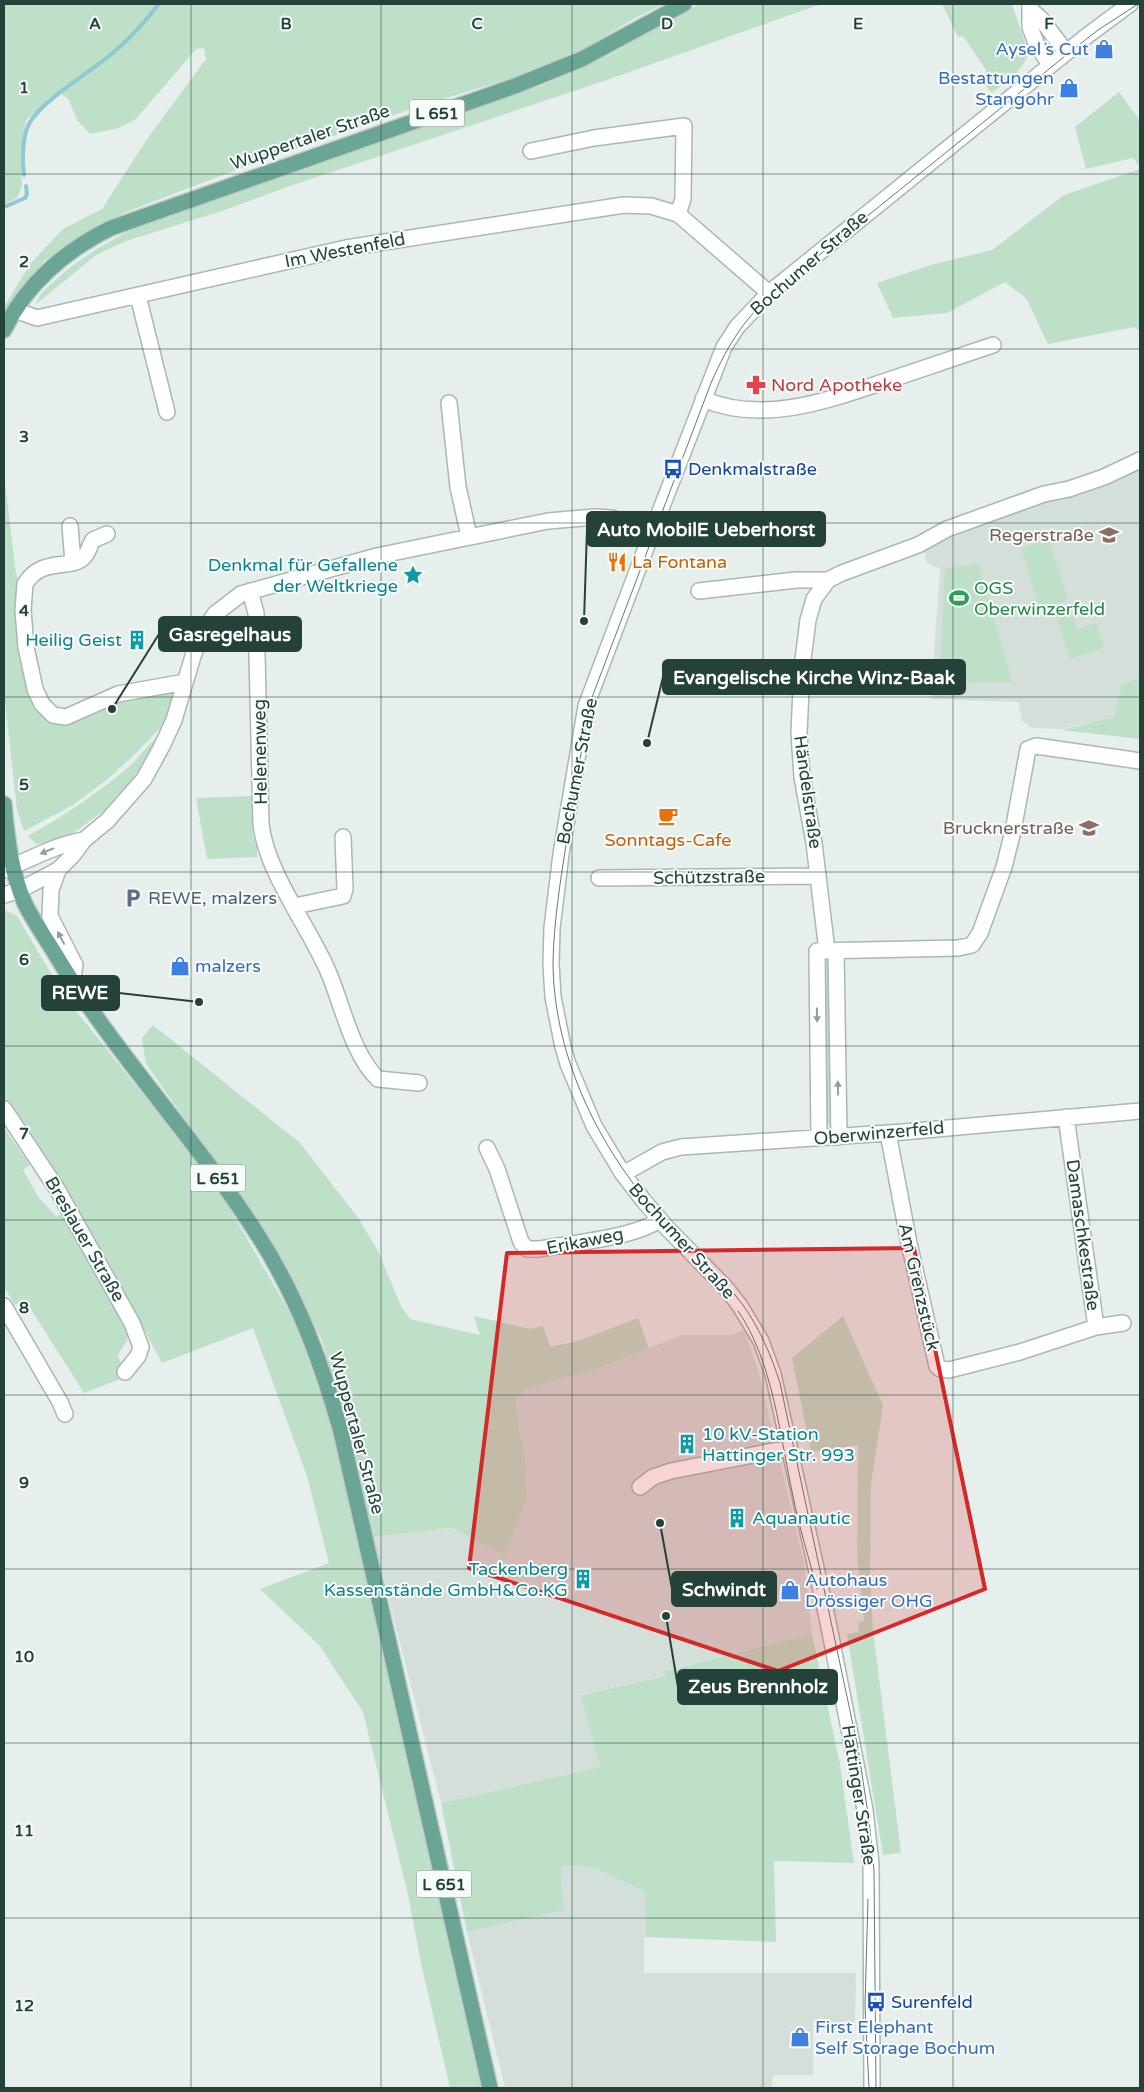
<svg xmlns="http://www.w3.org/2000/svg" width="1144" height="2092" font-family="'Varela Round',sans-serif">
<rect width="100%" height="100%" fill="#e6efeb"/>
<path fill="#d4dfda" d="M1140 468V678L1122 684 1114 717 1061 729 1032 728 1022 721 1018 702 931 699 940 569 926 562 924 550 964 532 1049 501 1075 496 1097 489Z
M744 1330 758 1370 804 1562 812 1634 665 1670V1676L582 1694 600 1767 441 1803 373 1537 451 1528 506 1556 527 1496 525 1452 519 1433 516 1401 524 1389 594 1370 682 1335H731Z
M561 1866 593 1867 645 1892 644 1973H856L855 2022H813V2075H773L772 2088H505L467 1932 564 1910Z"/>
<path fill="#bfe0c8" d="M4 4H664L635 18 578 52 541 69 417 107 252 164 126 212 95 226 44 261 4 316V307L30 264 63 229 102 209 147 139 206 59 204 48 196 49 136 119 119 128 90 134 77 120 69 100 59 92 26 120 21 156 22 186 17 198 4 204Z
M699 4H821L607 80 287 187 225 210 126 241 96 255 35 305C40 292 50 285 60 276 90 250 119 236 154 219L543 85 608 56Z
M942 4H1012L1028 51C1026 70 1005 82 992 93L986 86V70L963 36 958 37Z
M1119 92 1138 118 1140 128V167L1133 158 1086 169 1075 127Z
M1140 169V331L1134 327 1048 344 1026 298 1005 282 947 313 893 318 877 283 931 265 992 250 1064 195Z
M4 475 16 574 22 586V648L51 716 82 712 179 684 169 719 135 754 108 779 73 805 24 831 17 810 4 692Z
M1049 539 1068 600 1040 609 1021 548Z
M978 563 1012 682 939 683 945 569Z
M1072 614 1077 629 1096 623 1104 648 1070 659 1057 618Z
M1140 678V739L1061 730 1114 717 1122 684Z
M162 733 124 793 112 805 65 839 46 843 36 844 28 836C66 815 97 793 130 766 141 756 150 741 162 733Z
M251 796 253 837 257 847V857L207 859 196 798Z
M4 910 17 916 65 997 219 1190 294 1320 322 1397 336 1448 481 2088H450L421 1963 408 1895 363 1712 319 1645 260 1589 329 1563 307 1476 253 1328 162 1363 123 1290 53 1168 4 1099Z
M823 960H828L831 962V1125H827L824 1122Z
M153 1025 300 1143 359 1219 379 1253 401 1306 410 1319 480 1335 474 1316 530 1329 543 1326 550 1347 578 1341 638 1318 649 1348 594 1370 525 1389 516 1401 519 1433 525 1452 527 1496 506 1556 451 1528 373 1537 348 1430 322 1340 267 1234 146 1064 142 1038Z
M4 1128 30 1165 23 1170 39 1198 57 1217 61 1214 125 1324C132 1346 123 1340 118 1357L128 1376 84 1393 25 1300 15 1305 4 1287Z
M843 1316 883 1405 871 1484 870 1578 873 1630 901 1853 883 1855 847 1634 859 1632 858 1623 864 1621 857 1554 858 1445 811 1452 792 1358Z
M812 1634 840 1764 854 1863 774 1861 776 1942 645 1937V1892L593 1867 561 1866 564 1910 467 1932 441 1803 600 1767 581 1695 665 1676 664 1671Z"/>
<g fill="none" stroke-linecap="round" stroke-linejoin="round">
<path stroke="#8ec9d4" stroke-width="4" d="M24 175C22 159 22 136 30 122 45 99 87 74 109 56 128 41 144 23 159 4
M4 207 25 198 27 194 26 186"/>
<defs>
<path id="minor" d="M1030 4V27L1036 43 1050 65
M1031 10 1041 19 1066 52
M531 151 594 138 684 126 683 199 678 214
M138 296 167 412
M15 310 37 318 346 248 624 205 651 206 678 214 769 293
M703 399C766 426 834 398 895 378 928 367 961 356 993 345
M449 403 458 487 469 536
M70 526 73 562
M107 534 93 540C90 545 88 553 84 557 70 571 42 556 25 584L23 610 26 647 35 689 42 704 53 715 66 717 118 694 185 682
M250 591 256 613 261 824C266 871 307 924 327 969 342 1002 351 1053 378 1079L419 1083
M699 591 796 580H828L842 573 918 545 947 529 1044 494 1069 489 1104 477 1140 460
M4 870C31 859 55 845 84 840
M58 870 51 890 50 916 75 965 72 983
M599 878 818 876
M4 895 20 890 58 870 73 855 84 840 107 821 144 779 162 746 174 720 193 656 201 635 215 614 241 594 377 556 548 521 595 517 612 518 652 532
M295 906 343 896 345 889 343 837
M827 951 814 843 802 777 799 733 802 667 808 620 814 599 828 580
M836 951 839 1137
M4 1109 57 1189 132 1323 141 1347 138 1356 125 1372
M1066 1117 1096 1327
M888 1133 909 1243 937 1366 940 1369 949 1370 1020 1352 1096 1327 1123 1323
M819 1138 817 951 958 948 972 945 980 933 1004 867 1013 831 1028 749 1036 746 1140 761
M487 1148 497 1169 521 1242 527 1249H539C571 1243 634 1238 659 1220
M623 1174 662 1152 681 1147 903 1132 1140 1111
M4 1306 60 1402 65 1414
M640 1487 653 1477 671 1471 789 1448
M872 2088 871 1864 865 1810 828 1622 773 1374 761 1341 740 1306 726 1288 667 1228 643 1200 623 1174 594 1126 568 1064 563 1047 553 997 551 964 552 928 561 854 586 706 652 532 724 347 737 327 769 293 1088 35 1130 4"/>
<path id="major" d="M4 330C26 284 66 250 111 228L515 86 582 59 684 4
M4 804C7 838 11 872 25 904 33 920 44 936 54 952 114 1054 197 1139 259 1237 298 1298 322 1364 341 1432L490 2088"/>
</defs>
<use href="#minor" stroke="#a8b8b2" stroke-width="18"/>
<use href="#major" stroke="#c2cac8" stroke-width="18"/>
<use href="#minor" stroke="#fff" stroke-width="15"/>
<use href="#major" stroke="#6aa596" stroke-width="15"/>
<path stroke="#5f7d75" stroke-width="1" d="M738 1311C773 1361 780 1437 793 1496 799 1527 809 1558 817 1589
M868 1899 865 2005 869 2088
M876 2088 874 1871 869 1820 858 1748 780 1383C771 1355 760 1329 743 1305 717 1270 681 1242 653 1208 595 1141 553 1051 553 961 554 922 560 883 566 845 573 802 580 760 587 718L591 700 711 383C729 342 746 316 781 286L1075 48 1098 30 1138 4"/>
</g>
<defs><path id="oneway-solid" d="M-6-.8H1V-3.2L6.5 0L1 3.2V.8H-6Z" transform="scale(1.25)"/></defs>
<g fill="#92a09c">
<use href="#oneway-solid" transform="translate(47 851) rotate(157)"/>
<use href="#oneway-solid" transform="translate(61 938) rotate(-118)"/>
<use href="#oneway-solid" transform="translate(817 1015) rotate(89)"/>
<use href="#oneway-solid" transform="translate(838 1088) rotate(-91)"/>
</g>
<path fill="#d62828" fill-opacity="0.2" stroke="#d62828" stroke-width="4" stroke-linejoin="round" d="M914 1248 985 1589 778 1671 469 1568 507 1253Z"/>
<path fill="none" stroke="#24423a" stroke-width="1" stroke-opacity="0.55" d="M191 4V2088M381 4V2088M572 4V2088M763 4V2088M953 4V2088M4 174H1140M4 349H1140M4 523H1140M4 697H1140M4 872H1140M4 1046H1140M4 1220H1140M4 1395H1140M4 1569H1140M4 1743H1140M4 1918H1140"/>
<defs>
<symbol id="shop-bare" viewBox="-9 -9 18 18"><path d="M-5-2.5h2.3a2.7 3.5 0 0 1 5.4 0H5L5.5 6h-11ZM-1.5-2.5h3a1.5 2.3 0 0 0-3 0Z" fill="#3f7fe0" stroke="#f7fbf9" stroke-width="2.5" paint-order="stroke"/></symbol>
<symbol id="pharmacy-bare" viewBox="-9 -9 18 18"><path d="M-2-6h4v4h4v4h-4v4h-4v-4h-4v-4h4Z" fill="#e0444e" stroke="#f7fbf9" stroke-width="2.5" paint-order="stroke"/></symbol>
<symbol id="bus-bare" viewBox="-9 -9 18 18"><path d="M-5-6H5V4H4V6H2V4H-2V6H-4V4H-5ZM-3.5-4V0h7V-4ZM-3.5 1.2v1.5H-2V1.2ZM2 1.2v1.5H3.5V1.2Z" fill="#1a4fb4" stroke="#f7fbf9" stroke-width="2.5" paint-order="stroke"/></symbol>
<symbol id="school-bare" viewBox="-9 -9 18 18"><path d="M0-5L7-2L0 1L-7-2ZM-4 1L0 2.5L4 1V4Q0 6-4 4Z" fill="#8d6e63" stroke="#f7fbf9" stroke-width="2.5" paint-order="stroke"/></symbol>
<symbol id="restaurant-bare" viewBox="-9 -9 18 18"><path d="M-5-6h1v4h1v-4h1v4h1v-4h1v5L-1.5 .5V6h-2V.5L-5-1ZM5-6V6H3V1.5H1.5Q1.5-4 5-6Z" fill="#e8710a" stroke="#f7fbf9" stroke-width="2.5" paint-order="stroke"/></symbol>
<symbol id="sight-bare" viewBox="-9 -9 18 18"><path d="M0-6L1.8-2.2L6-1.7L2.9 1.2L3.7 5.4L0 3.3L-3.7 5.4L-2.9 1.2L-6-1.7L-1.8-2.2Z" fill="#0f9aa8" stroke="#f7fbf9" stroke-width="2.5" paint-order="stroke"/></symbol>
<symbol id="stadium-bare" viewBox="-9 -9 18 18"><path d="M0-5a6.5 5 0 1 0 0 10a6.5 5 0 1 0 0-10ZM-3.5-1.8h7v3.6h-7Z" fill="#2e9e5b" stroke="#f7fbf9" stroke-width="2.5" paint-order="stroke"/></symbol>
<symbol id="building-bare" viewBox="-9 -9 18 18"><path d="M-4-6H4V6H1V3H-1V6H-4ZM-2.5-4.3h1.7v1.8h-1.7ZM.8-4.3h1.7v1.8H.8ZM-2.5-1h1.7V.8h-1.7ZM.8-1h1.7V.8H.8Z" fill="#0f9aa8" stroke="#f7fbf9" stroke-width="2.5" paint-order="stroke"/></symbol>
<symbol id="cafe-bare" viewBox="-9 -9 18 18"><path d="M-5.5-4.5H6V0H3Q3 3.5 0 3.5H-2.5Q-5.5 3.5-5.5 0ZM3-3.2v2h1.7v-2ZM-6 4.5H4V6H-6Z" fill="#e8710a" stroke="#f7fbf9" stroke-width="2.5" paint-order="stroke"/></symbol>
<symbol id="parking-bare" viewBox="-9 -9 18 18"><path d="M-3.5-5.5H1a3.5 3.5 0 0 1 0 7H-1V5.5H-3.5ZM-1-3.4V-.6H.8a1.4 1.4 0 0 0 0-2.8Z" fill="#5c6f8a" stroke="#f7fbf9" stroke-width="2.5" paint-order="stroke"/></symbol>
</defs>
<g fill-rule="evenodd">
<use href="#shop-bare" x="1090" y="35" width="28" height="28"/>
<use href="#shop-bare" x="1055" y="74" width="28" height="28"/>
<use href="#pharmacy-bare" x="742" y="371" width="28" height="28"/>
<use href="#bus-bare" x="659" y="455" width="28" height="28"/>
<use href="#school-bare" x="1095" y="521" width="28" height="28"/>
<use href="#restaurant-bare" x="603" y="548" width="28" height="28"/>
<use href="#sight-bare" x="399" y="561" width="28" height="28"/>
<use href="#stadium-bare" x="945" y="584" width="28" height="28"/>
<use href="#building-bare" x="123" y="626" width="28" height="28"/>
<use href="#cafe-bare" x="654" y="802" width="28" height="28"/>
<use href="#school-bare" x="1075" y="814" width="28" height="28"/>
<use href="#parking-bare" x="119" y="884" width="28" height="28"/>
<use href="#shop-bare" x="166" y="952" width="28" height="28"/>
<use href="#building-bare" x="673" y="1430" width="28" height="28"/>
<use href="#building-bare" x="723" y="1504" width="28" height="28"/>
<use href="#building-bare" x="569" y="1565" width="28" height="28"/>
<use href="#shop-bare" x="776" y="1576" width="28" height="28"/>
<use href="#bus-bare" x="862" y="1988" width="28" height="28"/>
<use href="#shop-bare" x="786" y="2023" width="28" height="28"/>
</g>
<g text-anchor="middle" stroke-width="4" stroke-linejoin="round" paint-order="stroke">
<g fill="#f7fbf9" stroke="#637a73" stroke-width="1">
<rect x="409.5" y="99.5" width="55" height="27" rx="4"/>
<rect x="190.5" y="1164.5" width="55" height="27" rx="4"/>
<rect x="416.5" y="1870.5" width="55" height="27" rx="4"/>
</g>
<g font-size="16" font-weight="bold" fill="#24423a">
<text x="437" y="119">L 651</text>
<text x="218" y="1184">L 651</text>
<text x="444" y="1890">L 651</text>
</g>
<g font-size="18" fill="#366cbe" stroke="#f7fbf9" text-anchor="start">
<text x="1089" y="55" text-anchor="end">Aysel´s Cut</text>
<text x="1054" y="84" text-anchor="end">Bestattungen<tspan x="1054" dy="21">Stangohr</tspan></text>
<text x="195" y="972">malzers</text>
<text x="805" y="1586">Autohaus<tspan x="805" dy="21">Drössiger OHG</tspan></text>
<text x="815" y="2033">First Elephant<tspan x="815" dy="21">Self Storage Bochum</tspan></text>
</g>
<g font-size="18" fill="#24423a" stroke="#f7fbf9">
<text transform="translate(310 137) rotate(-19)" y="6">Wuppertaler Straße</text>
<text transform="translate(345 250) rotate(-11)" y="6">Im Westenfeld</text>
<text transform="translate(809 263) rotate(-41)" y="6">Bochumer Straße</text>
<text transform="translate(260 752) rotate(-91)" y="6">Helenenweg</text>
<text transform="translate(577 771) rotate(-79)" y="6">Bochumer Straße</text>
<text transform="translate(808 792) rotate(82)" y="6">Händelstraße</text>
<text transform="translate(709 877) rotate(-1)" y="6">Schützstraße</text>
<text transform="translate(879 1133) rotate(-5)" y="6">Oberwinzerfeld</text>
<text transform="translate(1083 1235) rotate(82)" y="6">Damaschkestraße</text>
<text transform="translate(85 1239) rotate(60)" y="6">Breslauer Straße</text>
<text transform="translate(585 1241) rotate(-11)" y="6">Erikaweg</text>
<text transform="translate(682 1241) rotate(48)" y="6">Bochumer Straße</text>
<text transform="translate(919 1287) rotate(77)" y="6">Am Grenzstück</text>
<text transform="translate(357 1433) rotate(75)" y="6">Wuppertaler Straße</text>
<text transform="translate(859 1795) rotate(81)" y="6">Hattinger Straße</text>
</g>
<g font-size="18" fill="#be3a42" stroke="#f7fbf9" text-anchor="start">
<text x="771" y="391">Nord Apotheke</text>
</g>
<g font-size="18" fill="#164399" stroke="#f7fbf9" text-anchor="start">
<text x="688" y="475">Denkmalstraße</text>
<text x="891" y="2008">Surenfeld</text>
</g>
<g font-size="18" fill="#785e54" stroke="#f7fbf9" text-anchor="end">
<text x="1094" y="541">Regerstraße</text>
<text x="1074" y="834">Brucknerstraße</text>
</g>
<g font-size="18" fill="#c56008" stroke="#f7fbf9" text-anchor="start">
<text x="632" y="568">La Fontana</text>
<text x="668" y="846" text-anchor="middle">Sonntags-Cafe</text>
</g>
<g font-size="18" fill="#0d838f" stroke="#f7fbf9" text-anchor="end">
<text x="398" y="571">Denkmal für Gefallene<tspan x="398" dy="21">der Weltkriege</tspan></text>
<text x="122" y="646">Heilig Geist</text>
<text x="702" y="1440" text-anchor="start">10 kV-Station<tspan x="702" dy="21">Hattinger Str. 993</tspan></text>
<text x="752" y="1524" text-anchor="start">Aquanautic</text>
<text x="568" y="1575">Tackenberg<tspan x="568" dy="21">Kassenstände GmbH&amp;Co.KG</tspan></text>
</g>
<g font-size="18" fill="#27864d" stroke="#f7fbf9" text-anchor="start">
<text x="974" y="594">OGS<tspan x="974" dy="21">Oberwinzerfeld</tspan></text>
</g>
<g font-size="18" fill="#4e5e75" stroke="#f7fbf9" text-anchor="start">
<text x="148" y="904">REWE, malzers</text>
</g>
</g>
<g font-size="16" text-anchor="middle" font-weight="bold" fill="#24423a" stroke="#f7fbf9" stroke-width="4" stroke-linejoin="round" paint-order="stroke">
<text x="95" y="29">A</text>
<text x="286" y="29">B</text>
<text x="477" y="29">C</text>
<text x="667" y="29">D</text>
<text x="858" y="29">E</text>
<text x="1049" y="29">F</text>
<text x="24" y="93">1</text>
<text x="24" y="267">2</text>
<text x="24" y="442">3</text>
<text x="24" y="616">4</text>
<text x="24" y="790">5</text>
<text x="24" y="965">6</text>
<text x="24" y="1139">7</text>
<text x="24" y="1313">8</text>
<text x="24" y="1488">9</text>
<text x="24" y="1662">10</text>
<text x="24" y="1836">11</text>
<text x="24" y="2011">12</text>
</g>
<path fill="none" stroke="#24423a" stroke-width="2" d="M584 621L587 529M112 709L159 634M647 743L663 677M199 1002L119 993M660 1523L672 1589M666 1616L678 1687"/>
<g fill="#24423a" stroke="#f7fbf9" stroke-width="2">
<circle cx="584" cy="621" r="5"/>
<circle cx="112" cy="709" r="5"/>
<circle cx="647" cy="743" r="5"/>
<circle cx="199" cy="1002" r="5"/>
<circle cx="660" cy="1523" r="5"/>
<circle cx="666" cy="1616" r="5"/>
</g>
<g fill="#24423a" stroke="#24423a" stroke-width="2">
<rect x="587" y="512" width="238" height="34" rx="5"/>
<rect x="159" y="617" width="142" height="34" rx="5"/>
<rect x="663" y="660" width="302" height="34" rx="5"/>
<rect x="42" y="976" width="77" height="34" rx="5"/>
<rect x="672" y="1572" width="104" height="34" rx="5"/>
<rect x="678" y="1670" width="159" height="34" rx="5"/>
</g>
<g font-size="19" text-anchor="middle" font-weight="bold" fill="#fff">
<text x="706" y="536">Auto MobilE Ueberhorst</text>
<text x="230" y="641">Gasregelhaus</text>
<text x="814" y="684">Evangelische Kirche Winz-Baak</text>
<text x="80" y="999">REWE</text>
<text x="724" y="1596">Schwindt</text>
<text x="758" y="1693">Zeus Brennholz</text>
</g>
<rect width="1144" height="2092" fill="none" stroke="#24423a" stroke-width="10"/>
</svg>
